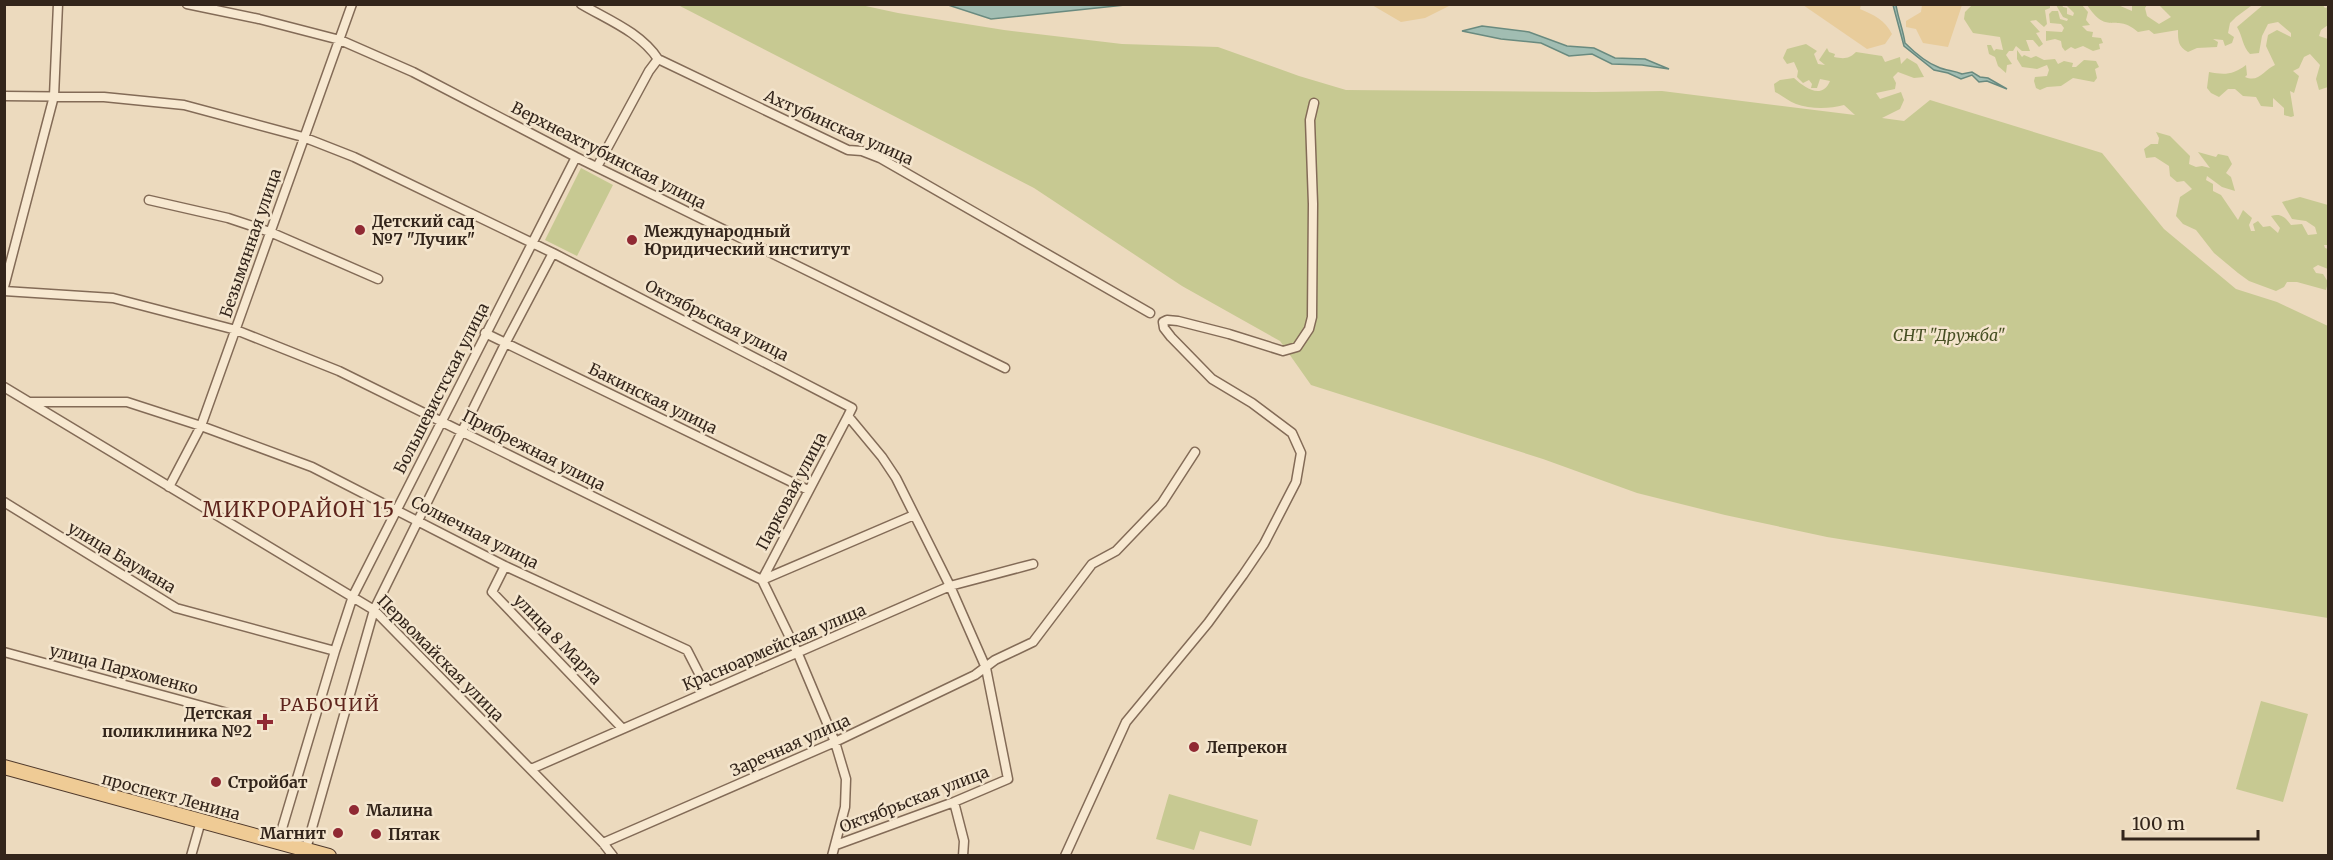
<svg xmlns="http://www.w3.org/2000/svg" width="2333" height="860" font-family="Merriweather,serif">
<rect width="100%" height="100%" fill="#ecdabe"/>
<path fill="#c7c992" d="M2098 4 2118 5 2132 11V5H2147L2145 8 2147 16 2159 24 2171 17 2159 5 2251 6 2236 17 2230 23 2228 33 2234 37 2232 43 2225 46 2223 40 2213 39 2218 42 2217 47 2197 48 2188 52C2178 47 2178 40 2178 30L2154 34 2149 30 2138 32C2116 12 2108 37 2087 5Z
M2322 4 2325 8 2328 7V25L2321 30 2319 36 2328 39 2327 58 2328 87 2319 90 2316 79 2320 65 2310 54 2304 57 2299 68 2293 71 2299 76 2294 93 2290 91 2294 116 2291 117 2284 115V108L2273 98V107L2261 106 2256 97 2243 96 2235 89H2228L2219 97 2211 93 2207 88 2209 72C2224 75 2233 75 2246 65L2247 75 2245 77C2259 83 2264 70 2275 65L2266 46 2268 35 2277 30 2291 37V33L2278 22 2268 24 2262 36 2259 53 2250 54C2242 46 2243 37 2237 27L2263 5Z
M678 5H861L898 13 1004 30 1122 44 1218 47 1299 76 1346 90 1595 92 1662 91 1855 115 1844 105C1829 109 1810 109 1796 104 1788 101 1782 95 1775 92L1774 84 1780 80 1794 78C1805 88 1822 100 1830 81L1820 79 1817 88H1811L1812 84 1809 80 1803 83 1797 77 1798 71 1794 62 1787 64 1783 58 1787 49 1806 44 1817 51 1814 54 1818 64 1825 65 1819 60 1827 48 1829 52 1835 54 1834 57C1844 59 1849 59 1856 52L1882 56 1885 62 1900 57 1901 64 1907 58 1917 64 1924 77 1914 78 1898 72 1893 77 1896 83 1895 89 1876 93 1880 99 1901 92 1904 100 1900 109 1882 118 1904 121 1930 100 2102 153 2164 229 2236 289 2277 302 2328 326V618L1827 537 1725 515 1637 493 1543 459 1311 385 1280 341 1182 286 1034 188Z
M1972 5H2050V8L2045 10 2047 24 2044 27 2036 20 2030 21 2040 32 2036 33 2043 44 2039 47 2033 40H2026L2030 51H2022L2016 46 2013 51H2009L2006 55 2012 64 2007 65 2006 73 1998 66 1995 57 1989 54 1987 45H1991L1994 51 1996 49 2003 50 2000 37 1973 33 1964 19 1965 12Z
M2056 5H2062L2063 7 2067 8V14L2073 16 2074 13 2066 5H2082L2088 12 2086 20 2090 25 2082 26 2087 31 2093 32 2092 37 2101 38 2103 43 2099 44 2100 49 2093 51 2083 46 2075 49 2071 47 2065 51 2062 47 2061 41 2055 39 2046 41V31L2062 32 2064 28 2061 24 2050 23 2049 14 2052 11H2058L2060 19 2067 21 2068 19 2063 17Z
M2017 50 2022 57 2024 55 2031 58 2036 56 2044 60 2055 59 2058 64 2064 61 2073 63 2072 67H2076L2084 60 2096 61 2099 67 2095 69 2097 78 2094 82 2073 78 2061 86 2047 87 2040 90 2036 88 2034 81 2035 77 2047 76 2049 70 2047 65 2037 69 2022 67 2017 59Z
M2156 132 2170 136 2190 156 2189 164 2196 167 2202 166 2210 168 2198 152 2216 157 2218 154 2228 156 2232 164 2226 173 2231 177 2235 191 2222 187 2207 176 2206 180 2213 184V191L2221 195 2238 220 2243 210 2252 218 2249 225 2251 231H2255L2253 224 2258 221 2263 227 2270 226 2278 233 2280 228 2271 216C2281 213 2285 217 2291 225L2302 224 2308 235 2317 234 2315 227 2306 221 2292 219 2282 202 2300 197 2328 205V245H2324L2325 248 2328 249V269L2318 265 2313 268 2316 273 2323 274 2328 282 2326 290 2297 282H2287L2284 287 2276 291 2249 281 2238 273 2214 253 2196 230 2183 224 2176 216 2180 197 2192 189 2184 181 2177 182 2170 176 2169 166 2155 157 2146 158 2144 149 2151 144H2158L2159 138Z
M581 168 613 185 577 256 545 240Z
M2261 701 2308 714 2283 802 2236 789Z
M1169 794 1258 820 1251 846 1200 831 1194 850 1156 839Z"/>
<path fill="#e8cc9b" d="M1372 5 1373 4 1451 5 1425 18 1401 22Z
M1803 5H1861L1860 9C1874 15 1885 20 1892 34L1885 44 1867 49Z
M1922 5H1962L1948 47 1923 43 1916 29 1906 27V21L1921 12Z"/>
<path fill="#a1bdb2" stroke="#698a7f" stroke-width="1.5" d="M948 5V4L1125 5 991 19Z
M1893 5H1896C1898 18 1903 29 1905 43 1915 53 1925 62 1938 67 1946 71 1953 70 1962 74L1972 72 1980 77 1988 78 2007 89 1987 81 1979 82 1972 75 1961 79 1948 73 1934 70 1904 46Z
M1482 26 1529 32 1567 46 1594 48 1615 58 1645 59 1669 69 1642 65 1612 64 1592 54 1569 56 1541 43 1501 39 1462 31Z"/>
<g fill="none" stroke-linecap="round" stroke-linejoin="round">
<defs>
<path id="street" d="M187 4 259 19 340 40 413 72 576 157 1005 368
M581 4C608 20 640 32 658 59L848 150 862 151 880 158 1150 313
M4 96 104 97 184 105 303 137 354 157 553 253 852 408 848 416 882 457 896 478 950 586 986 668 1008 779 954 802 836 845
M597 167 649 71 658 59
M149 200 228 218 270 232 378 279
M4 287 54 96 58 4
M4 291 113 298 236 330 339 371 762 580 798 654 835 742 846 779 845 807 832 856
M485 333 808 490
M4 387 374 610 603 843 613 856
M30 402H127L201 426 312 467 505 566 687 650 708 691
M169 487 201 426 352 4
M4 502 176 608 335 651
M505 566 492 592 622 728
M762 580 848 416
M762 580 914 515
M4 652 235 715
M531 769 950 586 1033 564
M954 802 964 841 963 856
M278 842 335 651 353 596 576 157
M603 843 835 742 975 675 995 660 1033 642 1092 564 1116 551 1162 503 1195 452
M306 849 374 610 506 342 553 253
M191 856 201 821
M1065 856 1126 722 1208 623 1243 575 1264 544 1296 482 1301 453 1292 433 1252 403 1212 379 1171 337 1164 328 1163 322 1167 320 1178 321 1229 334 1283 351 1297 347 1309 329 1312 317 1313 204 1310 120 1314 103"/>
<path id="primary" d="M4 767 329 856"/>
</defs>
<use href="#street" stroke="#836b57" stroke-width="11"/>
<use href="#primary" stroke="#503a2c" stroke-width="16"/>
<use href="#street" stroke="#f7e8d0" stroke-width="8"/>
<use href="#primary" stroke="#efcb95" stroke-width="14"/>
</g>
<g fill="#902933" stroke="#f4e5cd" stroke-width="2">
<circle cx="360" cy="230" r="6"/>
<circle cx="632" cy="240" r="6"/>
<path d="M262 713h6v6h6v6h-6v6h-6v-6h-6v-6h6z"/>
<circle cx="1194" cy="747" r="6"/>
<circle cx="216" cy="782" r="6"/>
<circle cx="354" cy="810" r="6"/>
<circle cx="338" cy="833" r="6"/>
<circle cx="376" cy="834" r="6"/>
</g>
<g text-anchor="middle" stroke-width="5" stroke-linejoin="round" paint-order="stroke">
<g font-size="16" fill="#33251b" stroke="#f4e5cd">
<text transform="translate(839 127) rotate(24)" y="6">Ахтубинская улица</text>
<text transform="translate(609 155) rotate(27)" y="6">Верхнеахтубинская улица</text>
<text transform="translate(250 243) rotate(-71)" y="6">Безымянная улица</text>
<text transform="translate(717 320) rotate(27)" y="6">Октябрьская улица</text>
<text transform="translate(441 388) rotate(-63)" y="6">Большевистская улица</text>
<text transform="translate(653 398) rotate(26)" y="6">Бакинская улица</text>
<text transform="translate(534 450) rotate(27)" y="6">Прибрежная улица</text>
<text transform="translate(791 491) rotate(-62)" y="6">Парковая улица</text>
<text transform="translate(475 532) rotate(27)" y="6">Солнечная улица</text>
<text transform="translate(122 557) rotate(31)" y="6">улица Баумана</text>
<text transform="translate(558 639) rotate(46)" y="6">улица 8 Марта</text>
<text transform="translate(774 647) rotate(-23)" y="6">Красноармейская улица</text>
<text transform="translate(441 658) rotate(45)" y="6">Первомайская улица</text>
<text transform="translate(124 669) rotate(15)" y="6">улица Пархоменко</text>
<text transform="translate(790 745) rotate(-24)" y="6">Заречная улица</text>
<text transform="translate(171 796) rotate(15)" y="6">проспект Ленина</text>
<text transform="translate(914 799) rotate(-21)" y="6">Октябрьская улица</text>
</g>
<g font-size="16" font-weight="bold" fill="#33251b" stroke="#f4e5cd" text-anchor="start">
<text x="372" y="227">Детский сад<tspan x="372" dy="18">№7 "Лучик"</tspan></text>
<text x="644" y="237">Международный<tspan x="644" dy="18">Юридический институт</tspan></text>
<text x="252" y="719" text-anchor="end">Детская<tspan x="252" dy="18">поликлиника №2</tspan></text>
<text x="1206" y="753">Лепрекон</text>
<text x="228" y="788">Стройбат</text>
<text x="366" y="816">Малина</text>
<text x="326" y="839" text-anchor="end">Магнит</text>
<text x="388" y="840">Пятак</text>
</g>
<g font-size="16" font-style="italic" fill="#474f23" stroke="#f4e5cd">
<text x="1949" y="341">СНТ "Дружба"</text>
</g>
<g font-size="18" letter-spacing="1.5" fill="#5e241c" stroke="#f4e5cd">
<text x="330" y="711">РАБОЧИЙ</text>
</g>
<g font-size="20" letter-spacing="1.5" fill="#5e241c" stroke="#f4e5cd">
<text x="299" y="517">МИКРОРАЙОН 15</text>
</g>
</g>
<rect width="2333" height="860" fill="none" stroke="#33251b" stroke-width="12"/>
<path d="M2123 830v9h135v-9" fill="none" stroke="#33251b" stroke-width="3"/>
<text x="2132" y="830" font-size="18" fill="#33251b" stroke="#f4e5cd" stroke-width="4.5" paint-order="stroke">100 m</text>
</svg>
